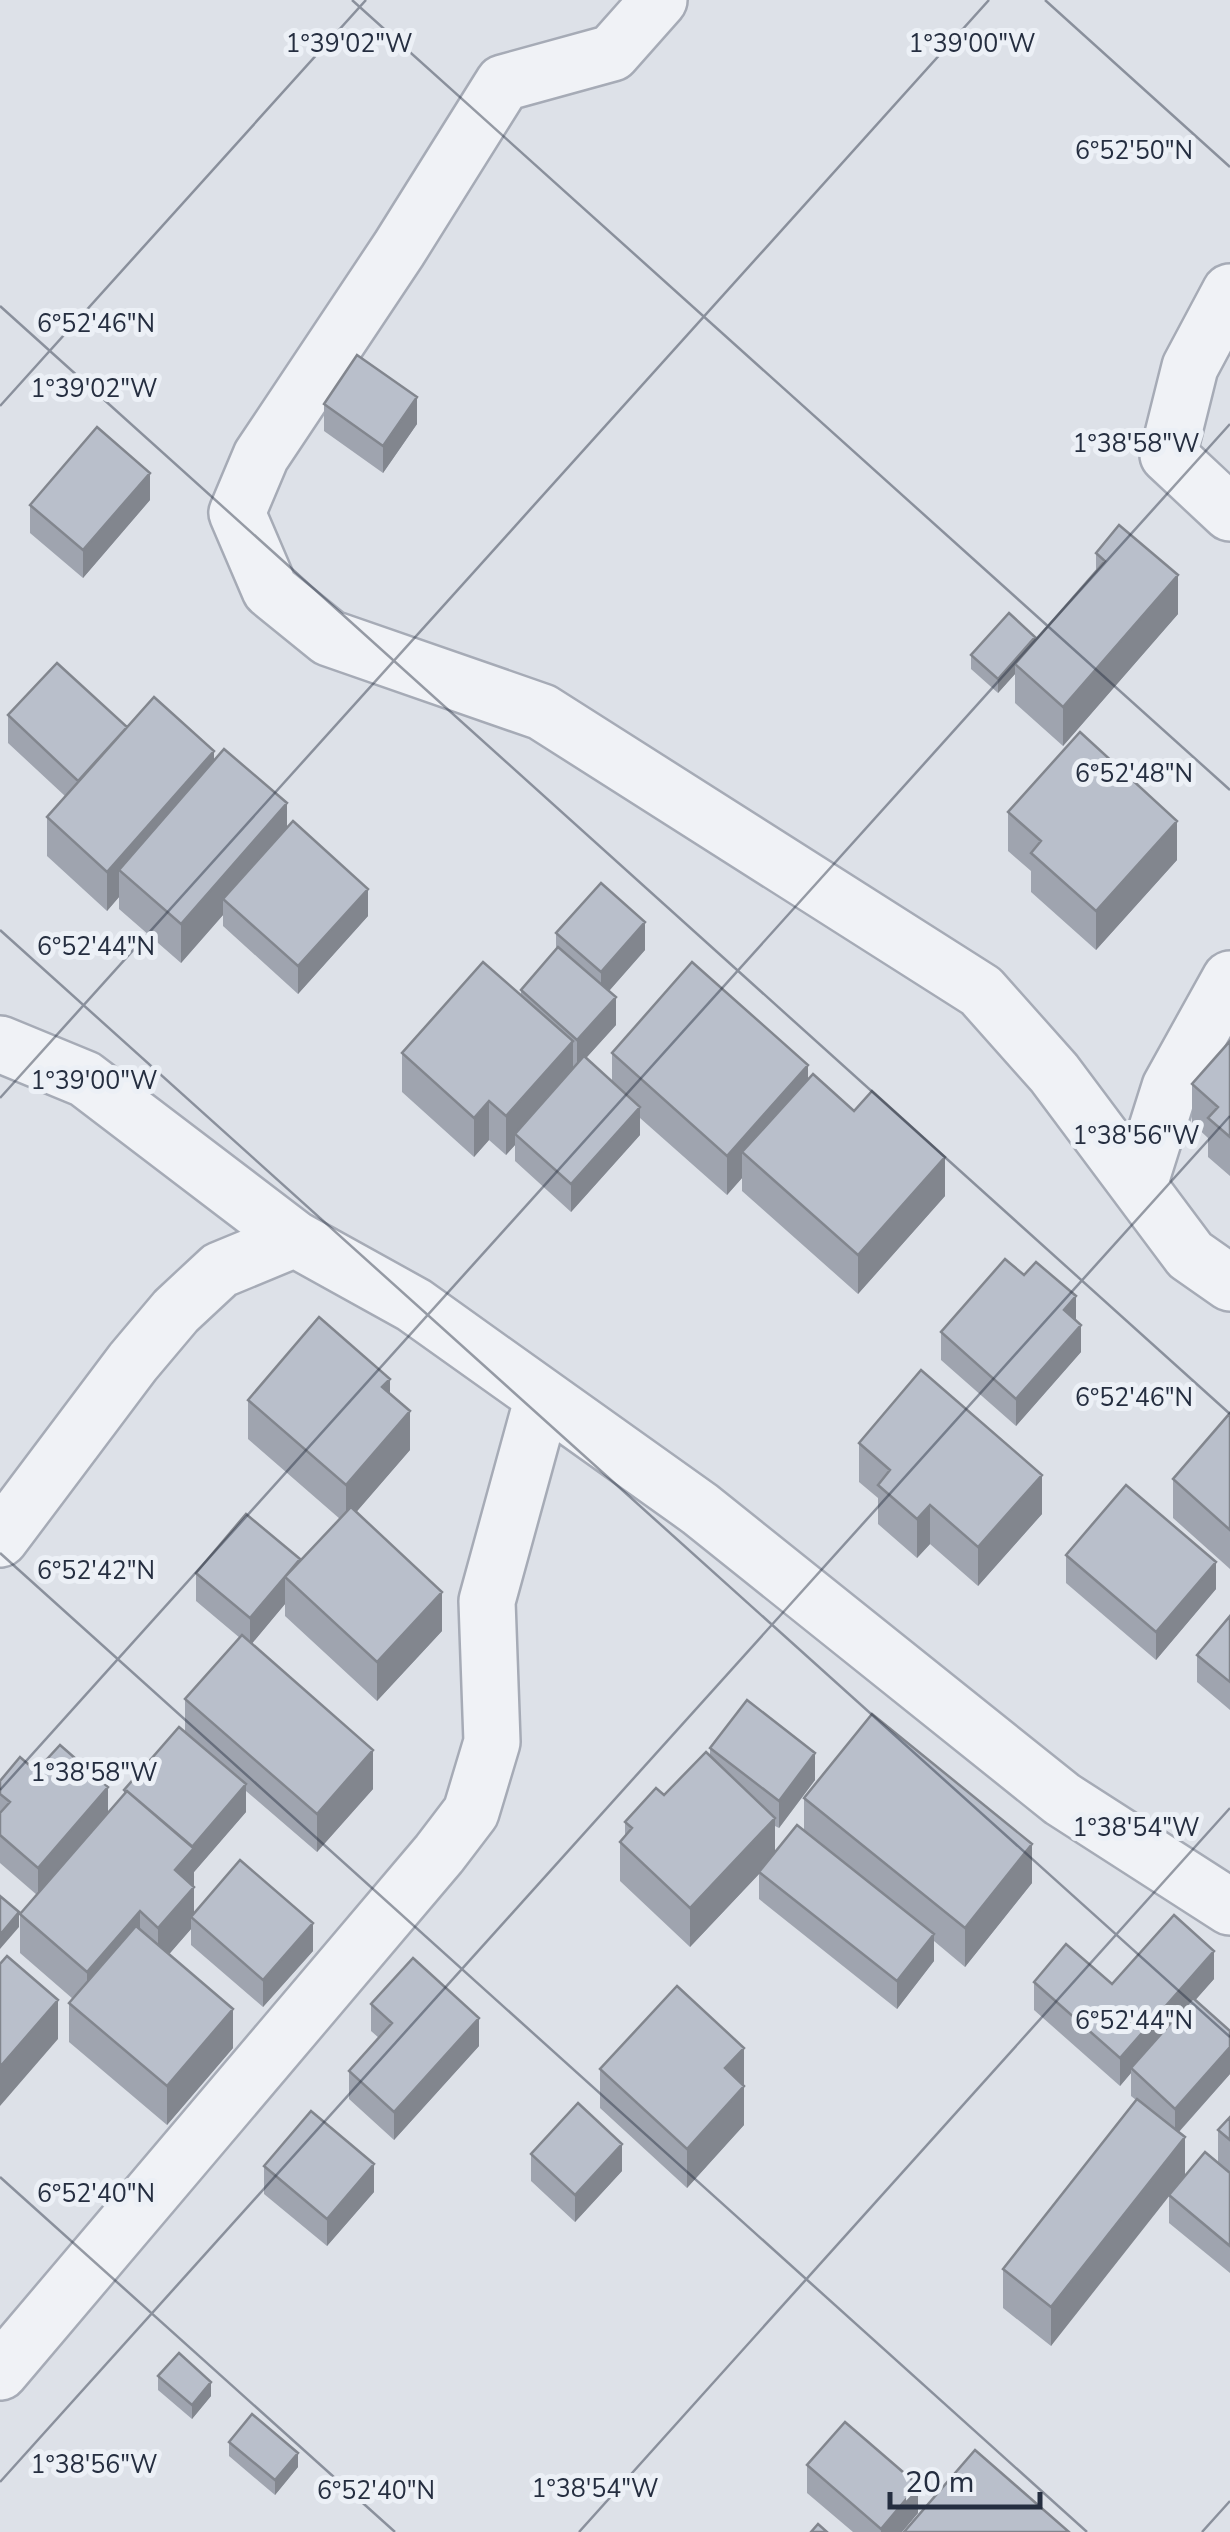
<svg xmlns="http://www.w3.org/2000/svg" width="1230" height="2532" font-family="'Nunito Sans',sans-serif">
<rect width="100%" height="100%" fill="#dde1e8"/>
<g fill="none" stroke-linecap="round" stroke-linejoin="round">
<defs>
<path id="minor" d="M659 0 612 53 503 83 399 249 261 456 237 513 270 590 329 638 542 712 981 991 1054 1073 1190 1255 1230 1283
M1230 292 1190 367 1168 455 1230 513
M0 1044 85 1079 295 1239 414 1305 700 1509 1062 1799 1230 1907
M1139 1185 1170 1087 1230 979
M0 1539 133 1362 176 1311 220 1270 295 1239
M0 2372 439 1854 471 1812 492 1742 487 1601 543 1397"/>
</defs>
<use href="#minor" stroke="#a6abb6" stroke-width="60"/>
<use href="#minor" stroke="#f0f2f6" stroke-width="55"/>
</g>
<path fill="#9fa4af" d="M324 404 417 424 383 473 324 431Z
M150 500 83 578 30 533V505Z
M1096 553 1178 614 1063 746 1015 703V674L998 693 971 669V655L1035 641 1096 572Z
M8 715 127 727 214 760 287 828 368 916 298 994 223 926V915L181 963 119 909V897L107 911 47 856V817L65 796 8 743Z
M1008 812 1177 860 1096 950 1031 892V871L1008 851Z
M556 933 645 950 609 991 616 1025 586 1058 612 1081V1053L808 1079 945 1196 858 1294 742 1191V1178L727 1195 640 1118V1135L571 1212 515 1161V1145L506 1155 489 1140 474 1157 402 1092V1053L521 996V990L556 949Z
M1230 1041V1176L1208 1157V1138L1192 1123V1084Z
M1076 1320 1081 1352 1016 1426 941 1360V1332Z
M390 1394 410 1450 356 1512 442 1631 377 1701 285 1616V1604L252 1643 373 1789 317 1852 246 1791V1812L194 1872V1914L313 1951 263 2007 191 1945V1929L169 1954 233 2048 167 2125 69 2042V2003L73 1999 20 1953V1914L37 1895 0 1863V1781L36 1771 108 1813 124 1794V1790L185 1732V1699L240 1638 196 1601V1573L300 1562 340 1519 248 1439V1400Z
M1230 1413V1569L1173 1518V1479Z
M859 1443 1042 1514 978 1586 930 1544 917 1558 878 1524V1498L859 1482Z
M1066 1555 1216 1589 1156 1660 1066 1583Z
M1230 1616V1710L1197 1682V1655Z
M710 1748 815 1780 779 1828 775 1826V1852L804 1831V1798L1032 1883 965 1967 934 1941V1961L897 2009 759 1899V1874L690 1947 620 1881V1842L625 1837V1822L664 1795 710 1756Z
M1214 1979 1195 2000 1230 2031V2074L1179 2132 1051 2346 1003 2308V2269L1136 2100 1131 2096V2073L1120 2086 1034 2010V1982L1112 1984Z
M371 2004 479 2046 394 2140 349 2099V2071L379 2038 371 2031Z
M744 2048V2125L687 2188 600 2108V2069Z
M1230 2117V2273L1169 2223V2195L1218 2163V2130Z
M531 2154 622 2171 575 2222 531 2181Z
M264 2166 374 2192 327 2246 264 2194Z
M158 2376 211 2396 192 2419 158 2390Z
M229 2442 298 2467 275 2495 229 2456Z
M807 2465 918 2513 902 2532H853L807 2493Z"/>
<path fill="#82868e" d="M417 397V424L383 473V446Z
M150 473V500L83 578V550Z
M1178 575V614L1063 746V707Z
M1035 637V651L1015 664V674L998 693V679Z
M214 751V790L119 870V897L107 911V872Z
M287 803V842L223 899V915L181 963V924Z
M1177 821V860L1096 950V911Z
M368 889V916L298 994V966Z
M645 922V950L601 1000V972Z
M616 997V1025L577 1068V1040Z
M573 1041V1080L515 1134V1145L506 1155V1116Z
M808 1065V1104L742 1152V1178L727 1195V1156Z
M489 1101V1140L474 1157V1118Z
M640 1107V1135L571 1212V1184Z
M945 1157V1196L858 1294V1255Z
M1076 1296V1324L1064 1310Z
M1081 1325V1352L1016 1426V1399Z
M390 1379V1418L382 1387Z
M410 1411V1450L346 1524V1485Z
M1042 1475V1514L978 1586V1547Z
M930 1505V1544L917 1558V1519Z
M300 1559V1587L285 1577V1604L250 1646V1618Z
M1216 1562V1589L1156 1660V1632Z
M442 1592V1631L377 1701V1662Z
M373 1750V1789L317 1852V1814Z
M815 1753V1780L779 1828V1801Z
M246 1784V1812L194 1872V1919L191 1917V1929L158 1967V1928L175 1870 191 1848Z
M108 1787V1815L38 1896V1868Z
M775 1818V1857L690 1947V1908Z
M1032 1844V1883L965 1967V1928Z
M140 1911V1950L87 2011V1972Z
M19 1912V1927L0 1949V1935Z
M313 1923V1951L263 2007V1980Z
M934 1934V1961L897 2009V1981Z
M1214 1951V1979L1133 2071 1131 2068V2073L1120 2086V2058Z
M58 2000V2039L0 2106V2067Z
M233 2009V2048L167 2125V2086Z
M479 2018V2046L394 2140V2112Z
M1230 2047V2074L1175 2136V2109Z
M744 2048V2125L687 2188V2149L725 2068Z
M1185 2137V2176L1051 2346V2307Z
M622 2144V2171L575 2222V2195Z
M374 2164V2192L327 2246V2219Z
M211 2382V2396L192 2419V2405Z
M298 2453V2467L275 2495V2480Z
M918 2485V2513L902 2532H881V2529Z"/>
<path fill="#b9bfcb" stroke="#82868e" stroke-width="2.5" d="M357 355 417 397 383 446 324 404Z
M97 427 150 473 83 550 30 505Z
M1119 525 1178 575 1063 707 1015 664 1105 561 1096 553Z
M1009 613 1035 637 998 679 971 655Z
M57 663 127 727 78 781 8 715Z
M154 697 214 751 107 872 47 817Z
M1080 732 1177 821 1096 911 1031 853 1041 841 1008 812Z
M224 749 287 803 181 924 119 870Z
M293 821 368 889 298 966 223 899Z
M601 883 645 922 601 972 556 933Z
M558 947 616 997 577 1040 521 990Z
M483 962 573 1041 506 1116 489 1101 474 1118 402 1053Z
M692 962 808 1065 727 1156 612 1053Z
M1230 1041V1137L1208 1118 1218 1107 1192 1084Z
M584 1056 640 1107 571 1184 515 1134Z
M813 1074 854 1111 872 1091 945 1157 858 1255 742 1152Z
M1005 1259 1024 1275 1036 1262 1076 1296 1064 1310 1081 1325 1016 1399 941 1332Z
M319 1317 390 1379 382 1387 410 1411 346 1485 248 1400Z
M921 1370 1042 1475 978 1547 930 1505 917 1519 878 1485 890 1470 859 1443Z
M1230 1413V1530L1173 1479Z
M1126 1485 1216 1562 1156 1632 1066 1555Z
M351 1507 442 1592 377 1662 285 1577Z
M246 1514 300 1559 250 1618 196 1573Z
M1230 1616V1682L1197 1655Z
M242 1635 373 1750 317 1814 185 1699Z
M747 1700 815 1753 779 1801 710 1748Z
M872 1714 1032 1844 965 1928 804 1798Z
M179 1727 246 1784 192 1847 127 1791 126 1792 124 1790Z
M60 1745 108 1787 38 1868 0 1835V1813L10 1802 0 1794V1781L20 1757 36 1771Z
M706 1752 775 1818 690 1908 620 1842 632 1828 625 1822 656 1788 664 1795Z
M127 1791 194 1848 175 1870 194 1887 158 1928 140 1911 87 1972 20 1914Z
M797 1825 934 1934 897 1981 759 1872Z
M240 1860 313 1923 263 1980 191 1917Z
M0 1896 19 1912 0 1935Z
M1174 1915 1214 1951 1120 2058 1034 1982 1066 1944 1112 1984Z
M136 1926 233 2009 167 2086 69 2003Z
M7 1956 58 2000 0 2067V1964Z
M413 1958 479 2018 394 2112 349 2071 392 2023 371 2004Z
M677 1986 744 2048 725 2068 744 2086 687 2149 600 2069Z
M1193 1998 1230 2031V2047L1175 2109 1131 2068Z
M1137 2099 1185 2137 1051 2307 1003 2269Z
M578 2103 622 2144 575 2195 531 2154Z
M311 2111 374 2164 327 2219 264 2166Z
M1230 2117V2140L1218 2130Z
M1205 2152 1230 2173V2246L1169 2195Z
M179 2353 211 2382 192 2405 158 2376Z
M252 2414 298 2453 275 2480 229 2442Z
M845 2422 918 2485 881 2529 807 2465Z
M975 2450 1069 2532H904Z
M818 2524 827 2532H811Z"/>
<path fill="none" stroke="#252e40" stroke-width="2.5" stroke-opacity="0.45" d="M352 0 1230 790M1045 0 1230 167M0 306 1230 1414M0 406 366 0M0 930 1230 2037M0 1098 989 0M0 1553 1087 2532M0 1790 1230 424M0 2177 395 2532M0 2482 1230 1116M579 2532 1230 1808M1202 2532 1230 2501"/>
<g font-size="25" text-anchor="middle" fill="#252e40" stroke="#ecf0f6" stroke-width="10" stroke-linejoin="round" paint-order="stroke">
<text x="349" y="52">1°39'02"W</text>
<text x="972" y="52">1°39'00"W</text>
<text x="1134" y="159">6°52'50"N</text>
<text x="96" y="332">6°52'46"N</text>
<text x="94" y="397">1°39'02"W</text>
<text x="1136" y="452">1°38'58"W</text>
<text x="1134" y="782">6°52'48"N</text>
<text x="96" y="955">6°52'44"N</text>
<text x="94" y="1089">1°39'00"W</text>
<text x="1136" y="1144">1°38'56"W</text>
<text x="1134" y="1406">6°52'46"N</text>
<text x="96" y="1579">6°52'42"N</text>
<text x="94" y="1781">1°38'58"W</text>
<text x="1136" y="1836">1°38'54"W</text>
<text x="1134" y="2029">6°52'44"N</text>
<text x="96" y="2202">6°52'40"N</text>
<text x="94" y="2473">1°38'56"W</text>
<text x="595" y="2497">1°38'54"W</text>
<text x="376" y="2499">6°52'40"N</text>
</g>
<path d="M890 2492v15h150v-15" fill="none" stroke="#252e40" stroke-width="5"/>
<text x="905" y="2492" font-size="30" fill="#252e40" stroke="#ecf0f6" stroke-width="8" paint-order="stroke">20 m</text>
</svg>
